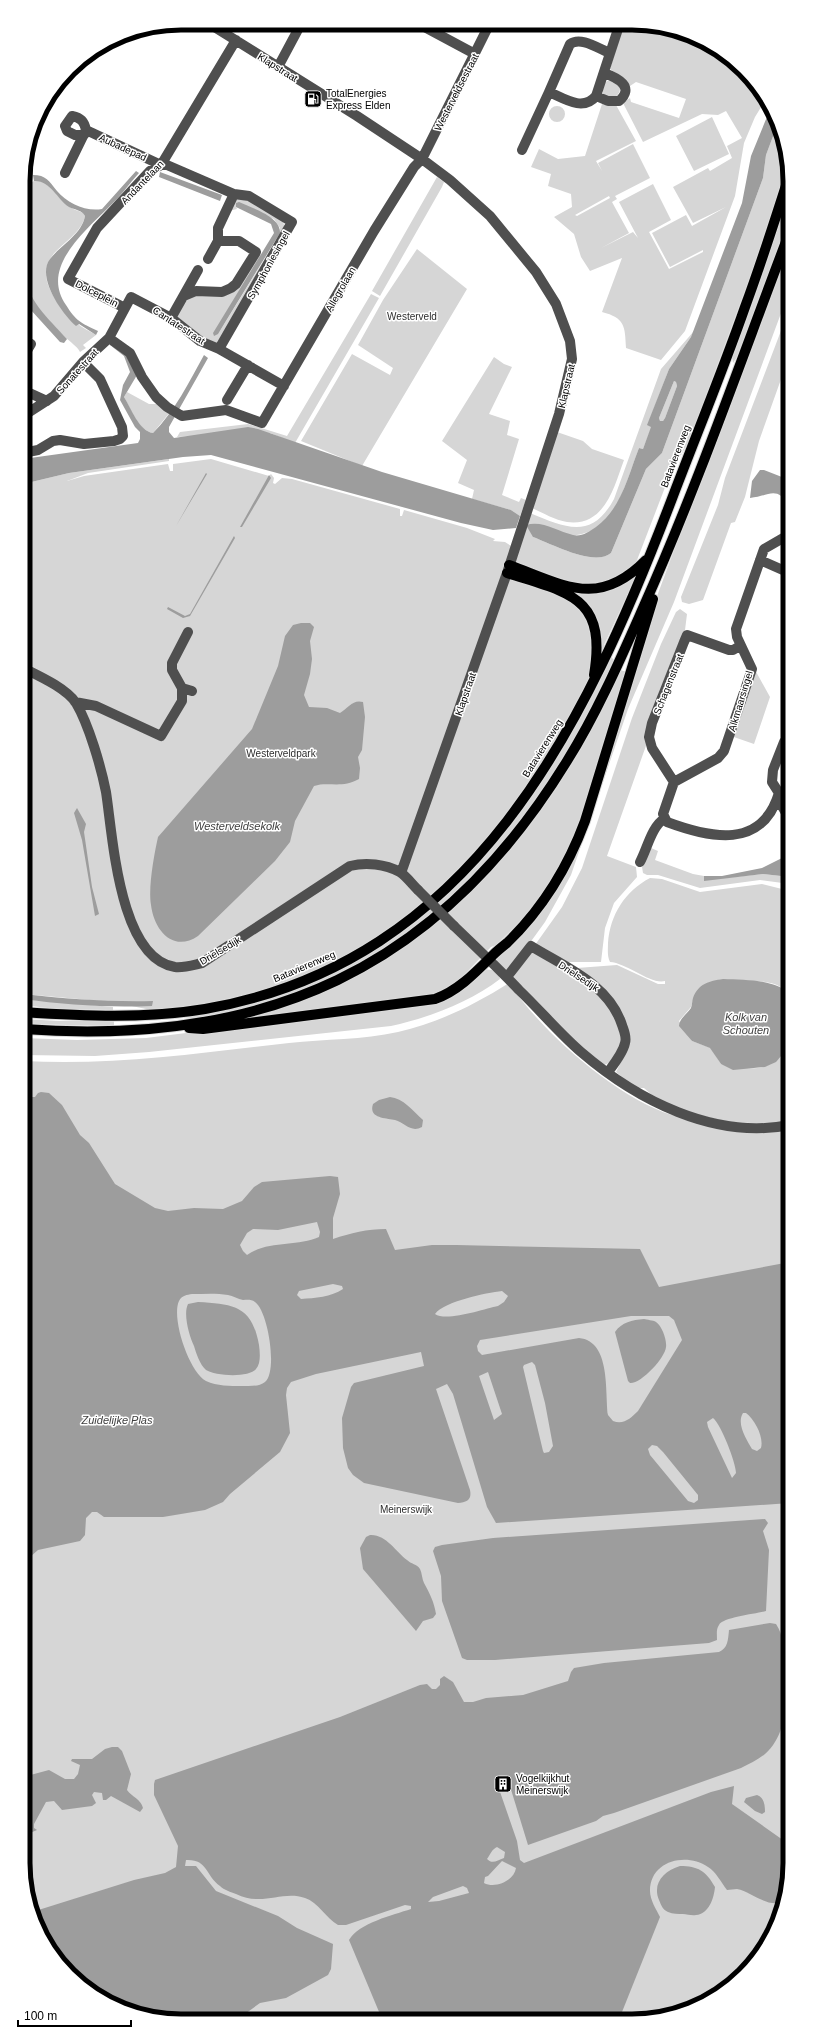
<svg xmlns="http://www.w3.org/2000/svg" width="813" height="2044" font-family="Helvetica,sans-serif">
<rect width="100%" height="100%" fill="#fff"/>
<path fill="#d6d6d6" fill-rule="evenodd" d="M623 26H663L702 39 736 62 766 99 755 117 744 143 735 196 685 331 661 360 626 348C625 326 625 318 602 312L622 258 590 271 581 257 574 234 554 217 572 207 571 194 548 186 551 174 531 167 539 149 558 159 585 156 603 101 616 105 636 141 596 161 602 171 598 163 633 144 650 178 615 196 617 199 612 202 629 233 601 248 633 232 638 238 619 202 653 184 671 220 649 232 669 269 703 252V250L670 267 652 233 686 215 692 226 726 207 693 223 673 187 708 168 710 171 732 158 727 146 742 138 726 111 718 115 702 114 643 142 623 103 630 98 631 102 679 118 686 99 636 82 630 86 623 78 610 69ZM609 196 610 198 577 216 575 215Z
M602 89a9 9 0 1 1 18 0a9 9 0 1 1-18 0Z
M549 114a8 8 0 1 1 16 0a8 8 0 1 1-16 0Z
M712 117 729 154 694 171 676 136Z
M778 123 785 140 788 162 753 269 690 439 669 477 634 568 616 581 581 588 516 565V557L530 513C566 528 592 540 614 499L661 369 694 331 691 337 669 369 648 424 652 426 643 449 639 448C627 478 618 525 582 534 567 538 548 537 533 537 552 544 594 567 611 553L646 469 662 453 763 178 766 155Z
M437 177 444 182 442 187 380 296 372 291Z
M37 180C52 183 59 201 72 208 77 212 82 210 85 216 81 235 59 244 50 259 36 282 62 309 77 323 82 328 90 331 96 335L83 345 86 348 80 352C77 346 70 342 65 337 38 310 16 291 30 251L23 236V189L29 183Z
M790 188V218L737 357 733 363 732 357 769 255Z
M237 199 250 201 282 220 286 229 217 344 204 340 176 319C177 294 203 294 222 293L257 253 261 255 218 334 275 242 280 228 274 219 236 207 237 209 229 211Z
M790 248V289L674 602 628 709 571 875 545 922 511 969 507 971 497 962V957L562 877 646 626 773 282Z
M417 249 467 289 362 466 301 441 352 354 390 375 393 368 358 345 383 300Z
M371 294 379 298 295 443 270 433 177 437 180 432 248 424 287 436Z
M790 307V354L759 441 745 497 735 522 731 523 703 600 689 604 682 602 681 597 718 505 725 478Z
M494 357 504 364 512 367 489 414 510 421 507 435 519 439 502 495 519 502 521 498 526 500 520 516 511 510 472 499 474 490 458 483 467 460 442 441Z
M674 381 676 382 677 386 665 418 663 421H660L659 418Z
M127 392 149 404H158L171 411 153 433C139 431 130 408 124 397Z
M557 432 583 441 592 449 624 460C614 487 605 527 567 522 555 520 543 513 532 508Z
M169 459V461L88 473 67 481 84 476 168 464 170 471H173V464L211 459 269 476 271 474 274 478 273 483 275 484 282 478 292 479 400 509V516H402L404 510 467 528 495 539 493 541 505 542 511 546 509 552 511 570 579 592C601 596 619 582 638 572L604 645 620 670 627 672C605 742 589 817 551 881 537 906 516 926 496 945L491 947 462 977 441 993 215 1023 112 1002 23 994V484L69 473Z
M680 609 687 614 685 630 659 692 648 740 607 856 636 867 637 877 614 903 605 928 601 962H568L535 945 562 907 582 868 632 718 661 644 676 612Z
M754 668 770 697 754 744 731 736Z
M651 848 658 851 655 860 693 874 704 876V880L763 874 790 877V884L760 880 700 888 658 875H647L643 873 642 867 648 850Z
M650 878 662 879 700 892 762 884 790 891V993C760 969 725 988 694 997L691 1007 679 1021 692 1041 711 1048 721 1064C749 1070 771 1074 790 1046V1122L773 1124 728 1122 683 1111 652 1095 644 1088H635L616 1072 626 1052 623 1018 577 968 617 965 658 984H665V981C651 985 627 963 610 962 607 956 608 950 608 943 610 915 625 891 650 878Z
M530 952H535C569 973 618 995 621 1041 617 1049 614 1064 603 1065L583 1051 513 978Z
M483 969 492 970 499 975 500 979C470 1002 428 1018 391 1026L149 1052 95 1056 23 1055V1038L77 1040 146 1038 434 1002Z
M509 983C541 1031 616 1098 672 1115 683 1118 697 1118 708 1119 735 1122 763 1126 790 1129V1873L778 1924 757 1960 720 1995 673 2016 632 2021 150 2018 111 2005 69 1975 44 1942 28 1904 23 1863V1061C113 1066 201 1053 289 1043 325 1039 363 1040 398 1032 438 1023 474 1005 509 983Z
M23 999 113 1007V1010L56 1009 23 1005Z
M23 1019 60 1021H114V1026L23 1024Z"/>
<path fill="#9d9d9d" fill-rule="evenodd" d="M771 107 778 123 766 155 763 178 662 453 646 469 611 553C594 567 552 544 533 537L526 525C542 520 557 531 573 535 581 537 589 532 596 527 621 509 628 476 639 448L643 449 651 427 647 425 669 369 691 337 742 203 751 156ZM674 381 676 382 677 386 665 418 663 421H660L659 418Z
M136 171 139 173C129 184 120 197 109 207 84 232 40 268 66 305 76 321 81 323 98 331L96 335 79 324 76 326C62 314 36 277 50 259 61 245 82 234 85 216 82 210 75 210 69 207 57 199 50 180 34 181L33 175C46 175 49 181 57 191 67 203 86 212 102 209Z
M160 172 222 195 220 201 159 177Z
M239 202C251 208 281 216 280 233L218 334 214 336 213 333 274 233 271 224 236 207V203Z
M23 236 29 239C33 250 25 258 25 269 24 298 48 318 67 339L64 343 60 342 30 309 24 296Z
M113 342 129 355 137 375 124 397C131 408 139 431 153 433 175 411 189 382 204 355L208 358 169 427V432L174 438 248 427 258 429 382 472 511 510 520 516 516 528 493 530 461 523 211 455 183 457 69 473 23 484V459L138 443 140 439V432L135 427 120 400 123 385 130 372 124 356 110 345Z
M760 470H764L787 479 790 484V506C776 485 770 496 750 498L752 481Z
M206 473 207 474 176 526Z
M269 475 271 478 242 527H240Z
M234 536 235 538 190 616 183 618 167 609 168 607 185 616 190 614Z
M301 623H310L314 627 310 641 312 659 310 674 304 695 309 707 327 708 340 713C348 708 353 699 363 702L365 717 362 750 358 757 360 768 359 779C341 789 328 781 314 786L295 821 290 842 275 861 198 936C173 953 154 930 151 905 148 888 154 855 158 837L252 729 278 666 285 636 293 625Z
M77 808 86 824 84 832 92 887 99 914 95 916 82 840 74 813Z
M788 855 790 856V877L763 874 704 881V876H722L762 868Z
M723 979C745 980 772 979 790 993V1046L776 1062 765 1067 733 1070 721 1064 710 1048 692 1041 679 1026C679 1019 687 1014 691 1008 692 1005 692 1002 693 998 698 984 709 981 723 979Z
M23 994C67 999 109 1002 153 1001L152 1006C109 1008 66 1005 23 999Z
M41 1092 49 1093 62 1105 80 1135 89 1143 115 1184 155 1208 168 1211 194 1208 223 1209 242 1201 254 1187 262 1182 330 1176 338 1177 340 1194 333 1218V1239C351 1233 367 1229 386 1229L395 1250 432 1245H456L640 1249 659 1287 790 1262V1503L496 1523 487 1507 453 1394 447 1384 436 1389 470 1490C472 1500 467 1502 458 1503L364 1483 353 1475 348 1468 343 1448 342 1418 351 1387 354 1383 424 1366 421 1352 316 1374 291 1382 287 1388 286 1395 290 1433 280 1452 230 1494 223 1502 205 1510 163 1517H104L97 1512H92L86 1518 85 1535 80 1541 38 1550 30 1557 23 1547V1097H35L38 1093ZM317 1222 320 1232 319 1237C297 1247 268 1240 247 1255L243 1251 240 1245 247 1233 253 1229 278 1230ZM333 1284 342 1286 343 1289C331 1297 315 1298 301 1299L297 1295 299 1291ZM502 1291 508 1296 504 1302 498 1306C484 1309 446 1322 435 1314 445 1301 486 1293 502 1291ZM192 1294C204 1294 217 1293 228 1295 233 1296 238 1299 243 1300 247 1300 251 1299 255 1302 268 1311 278 1371 265 1382 259 1387 249 1386 242 1386 230 1386 217 1386 206 1381 189 1372 171 1318 179 1301 182 1295 187 1295 192 1294ZM631 1316H669L674 1320 682 1340 638 1411C631 1418 624 1425 613 1421L608 1415C605 1392 611 1341 579 1338L482 1355 478 1351 477 1346 480 1340ZM532 1362 535 1365 545 1403 553 1446 549 1452 544 1453 543 1451 523 1367 524 1365ZM488 1372 502 1414 494 1420 479 1376ZM743 1413H746C755 1420 764 1437 761 1448L757 1451 752 1449C747 1440 736 1424 743 1413ZM713 1418C721 1424 736 1463 736 1473L732 1478 708 1427 707 1422ZM652 1445 657 1446 663 1452 698 1495V1500L694 1503 688 1501 650 1455 648 1449Z
M390 1097C403 1098 413 1111 423 1120L422 1127C411 1133 405 1123 395 1120 387 1118 368 1119 373 1104L379 1100Z
M198 1302C234 1304 252 1306 259 1345 260 1353 261 1363 256 1369 249 1378 215 1376 206 1370 200 1365 196 1353 194 1346 189 1335 183 1314 188 1304Z
M644 1319C647 1320 653 1320 656 1322 662 1326 667 1340 666 1347 665 1358 641 1384 630 1383L628 1381 615 1332C622 1322 632 1320 644 1319Z
M765 1519 768 1523 763 1531 769 1550 766 1611C756 1614 723 1617 719 1625 716 1629 717 1635 717 1640L709 1643 495 1660H467L462 1658 442 1601 441 1576 433 1551 435 1547 442 1545 493 1538Z
M370 1535C386 1534 396 1552 407 1560 411 1564 417 1564 420 1569 422 1573 422 1579 424 1583 430 1594 434 1602 436 1614L433 1618 423 1621 416 1631 363 1569 360 1548 366 1537Z
M770 1623 776 1624C784 1636 783 1648 784 1662 787 1692 790 1732 765 1754 758 1760 749 1764 741 1768L614 1813 603 1816 596 1821 528 1845 509 1783 501 1779 498 1786 517 1841 520 1860 524 1863 711 1792 734 1786 732 1804 790 1845V1873L783 1902C767 1908 752 1892 737 1889 734 1889 730 1890 727 1890 721 1882 716 1872 708 1867 686 1852 650 1861 650 1891 650 1900 656 1909 660 1917L622 2012V2017L627 2021 382 2019 349 1940C359 1923 393 1915 411 1909V1906L405 1905 346 1925H338C326 1918 318 1902 305 1898 282 1890 263 1907 236 1894 231 1892 224 1890 220 1886 205 1875 208 1859 186 1860L185 1866H196L216 1891 278 1916 297 1928 333 1944 331 1969 328 1975 286 1998 260 2003 238 2019 150 2018 111 2005 69 1975 44 1942 32 1912 134 1880 165 1873 176 1867 178 1846 154 1795V1784L155 1780 340 1717 420 1685 427 1684 432 1689H436L440 1685V1679L444 1676 453 1682 464 1702H473L486 1698 523 1695 568 1681 571 1672 574 1668 604 1663 719 1652C728 1648 728 1640 729 1630ZM497 1847 505 1852 504 1858C497 1860 493 1865 487 1859 490 1855 492 1849 497 1847ZM502 1861 516 1868C514 1881 495 1889 484 1883L485 1877 488 1876ZM463 1886 467 1888 469 1893 439 1901 428 1902 433 1897Z
M112 1747H118L122 1751 131 1774 127 1790C132 1797 141 1799 143 1808L140 1812 111 1796 106 1800H103L102 1793 94 1792 92 1795 96 1803 92 1806 62 1810 54 1801 46 1802 34 1824V1828L37 1830 23 1836V1777L49 1770 65 1779H74L78 1774 80 1765 71 1761 72 1759H92L105 1749Z
M757 1795C764 1797 765 1805 765 1812L762 1814 755 1811 744 1802 746 1798Z
M680 1866C698 1866 706 1871 715 1887 714 1898 709 1914 696 1915 692 1916 687 1914 683 1914 678 1914 673 1914 668 1912 663 1910 661 1905 659 1900 652 1883 664 1871 680 1866Z"/>
<g fill="none" stroke-linecap="round" stroke-linejoin="round">
<defs>
<path id="major" d="M509 565C564 585 598 609 646 560
M507 573C569 593 607 596 594 675
M23 1012C83 1016 146 1019 205 1009 474 962 586 725 673 496 697 433 723 370 745 307 761 264 775 220 789 176
M189 1028 203 1029 435 999C458 991 476 972 493 955 497 951 502 947 507 943 542 909 568 867 585 821L653 599
M23 1029C264 1047 439 970 567 761 597 713 620 660 643 608 698 485 742 357 790 231"/>
</defs>
<use href="#major" stroke="#dbdbdb" stroke-width="12"/>
<path stroke="#4f4f4f" stroke-width="10" d="M208 23 357 116 422 159 450 180 490 216 536 272 556 304 570 341 572 359 559 414 507 573 401 873
M419 24 475 54
M278 67 301 24
M549 92 570 44C581 36 599 49 610 53
M596 96 608 101H619C635 87 618 78 604 73
M84 135H75L67 131 65 126 72 116C81 118 84 121 86 130L161 165H167L234 194 249 196 292 222 219 349
M522 150 549 92C563 98 583 112 596 96L619 26
M65 173 86 130
M208 259 218 241V228L234 194
M184 296 196 291 222 292 231 288 236 284 256 252 239 241H218
M125 308 68 279 97 228 150 171 161 165 236 40
M171 318 198 270
M109 338 130 353 142 377 156 397 167 407 182 416 226 410 262 423 374 231 414 167 422 159 489 25
M23 353 25 354 31 344 23 340
M23 390 47 401
M227 400 248 365
M23 416 54 396 83 362 109 338 131 297 171 318 200 341 219 349 284 386
M23 453 38 450 53 441 60 440 84 444 114 441 120 439 123 436 122 427 100 379 83 362
M760 560 785 571 790 579
M23 668C39 676 66 688 76 703 89 725 101 767 106 792 113 837 119 958 175 967 184 968 193 965 202 963L350 866C366 862 385 864 400 872 406 876 412 884 418 890
M182 688 192 691
M75 702 96 706 161 736 182 701V688L172 670V663L188 632
M790 738 784 742 773 770 772 782 779 793C762 850 710 838 667 822L663 814 674 782 718 758 724 751 752 669 737 637 736 629 764 549 790 534
M674 782 652 748 649 737 652 723 684 642 687 635 729 650H733L740 646
M775 804 782 806 790 820
M640 862C647 849 652 826 664 819
M454 926C476 947 498 968 519 990 540 1010 559 1033 581 1052 637 1100 714 1140 790 1125
M507 977 531 946C565 967 609 984 622 1025 624 1031 627 1037 625 1043 623 1053 614 1064 608 1072"/>
<use href="#major" stroke="#000" stroke-width="10"/>
<path stroke="#4f4f4f" stroke-width="10" d="M418 890 454 926"/>
</g>
<defs>
<symbol id="fuel-square" viewBox="-11 -11 22 22"><rect x="-9" y="-9" width="18" height="18" rx="4" fill="#000" stroke="#fff"/><path d="M-5.5-6h7V0h2V4h1.3V-2.5L3-4.5l.8-.8L6-3V5H2.5V1h-1V6h-7ZM-4.2-4.7v3.2H.2V-4.7Z" fill="#fff"/></symbol>
<symbol id="building-square" viewBox="-11 -11 22 22"><rect x="-9" y="-9" width="18" height="18" rx="4" fill="#000" stroke="#fff"/><path d="M-4-6H4V6H1V3H-1V6H-4ZM-2.5-4.3h1.7v1.8h-1.7ZM.8-4.3h1.7v1.8H.8ZM-2.5-1h1.7V.8h-1.7ZM.8-1h1.7V.8H.8Z" fill="#fff"/></symbol>
</defs>
<g fill-rule="evenodd">
<use href="#fuel-square" x="303" y="89" width="20" height="20"/>
<use href="#building-square" x="493" y="1774" width="20" height="20"/>
</g>
<g text-anchor="middle" stroke-width="3" stroke-linejoin="round" paint-order="stroke">
<g font-size="10" fill="#000" stroke="#fff">
<text transform="translate(278 67) rotate(32)" y="4">Klapstraat</text>
<text transform="translate(456 92) rotate(-63)" y="4">Westerveldsestraat</text>
<text transform="translate(123 147) rotate(25)" y="4">Aubadepad</text>
<text transform="translate(142 182) rotate(-46)" y="4">Andantelaan</text>
<text transform="translate(268 265) rotate(-61)" y="4">Symphoniesingel</text>
<text transform="translate(340 289) rotate(-60)" y="4">Allegrolaan</text>
<text transform="translate(97 293) rotate(27)" y="4">Dolceplein</text>
<text transform="translate(179 325) rotate(33)" y="4">Cantatestraat</text>
<text transform="translate(77 371) rotate(-48)" y="4">Sonatestraat</text>
<text transform="translate(566 386) rotate(-77)" y="4">Klapstraat</text>
<text transform="translate(675 456) rotate(-69)" y="4">Batavierenweg</text>
<text transform="translate(668 684) rotate(-68)" y="4">Schagenstraat</text>
<text transform="translate(465 694) rotate(-71)" y="4">Klapstraat</text>
<text transform="translate(740 701) rotate(-73)" y="4">Alkmaarsingel</text>
<text transform="translate(542 748) rotate(-58)" y="4">Batavierenweg</text>
<text transform="translate(220 950) rotate(-31)" y="4">Drielsedijk</text>
<text transform="translate(304 966) rotate(-23)" y="4">Batavierenweg</text>
<text transform="translate(579 976) rotate(33)" y="4">Drielsedijk</text>
</g>
<g font-size="10" fill="#000" stroke="#fff" text-anchor="start">
<text x="326" y="97">TotalEnergies<tspan x="326" dy="12">Express Elden</tspan></text>
<text x="516" y="1782">Vogelkijkhut<tspan x="516" dy="12">Meinerswijk</tspan></text>
</g>
<g font-size="10" fill="#2d2d2d" stroke="#fff">
<text x="412" y="320">Westerveld</text>
<text x="281" y="757">Westerveldpark</text>
<text x="406" y="1513">Meinerswijk</text>
</g>
<g font-size="11" font-style="italic" fill="#3e3e3e" stroke="#fff">
<text x="237" y="830">Westerveldsekolk</text>
<text x="746" y="1021">Kolk van<tspan x="746" dy="13">Schouten</tspan></text>
<text x="117" y="1424">Zuidelijke Plas</text>
</g>
</g>
<path d="M0 0H813V2044H0ZM181 30H632A151 151 0 0 1 783 181V1863A151 151 0 0 1 632 2014H181A151 151 0 0 1 30 1863V181A151 151 0 0 1 181 30Z" fill="#fff" fill-rule="evenodd"/>
<path fill="none" stroke="#000" stroke-width="5" d="M181 30H632A151 151 0 0 1 783 181V1863A151 151 0 0 1 632 2014H181A151 151 0 0 1 30 1863V181A151 151 0 0 1 181 30Z"/>
<path d="M18 2020v6h113v-6" fill="none" stroke="#000000" stroke-width="2"/>
<text x="24" y="2020" font-size="12" fill="#000000" stroke="#ffffff" stroke-width="3" paint-order="stroke">100 m</text>
</svg>
